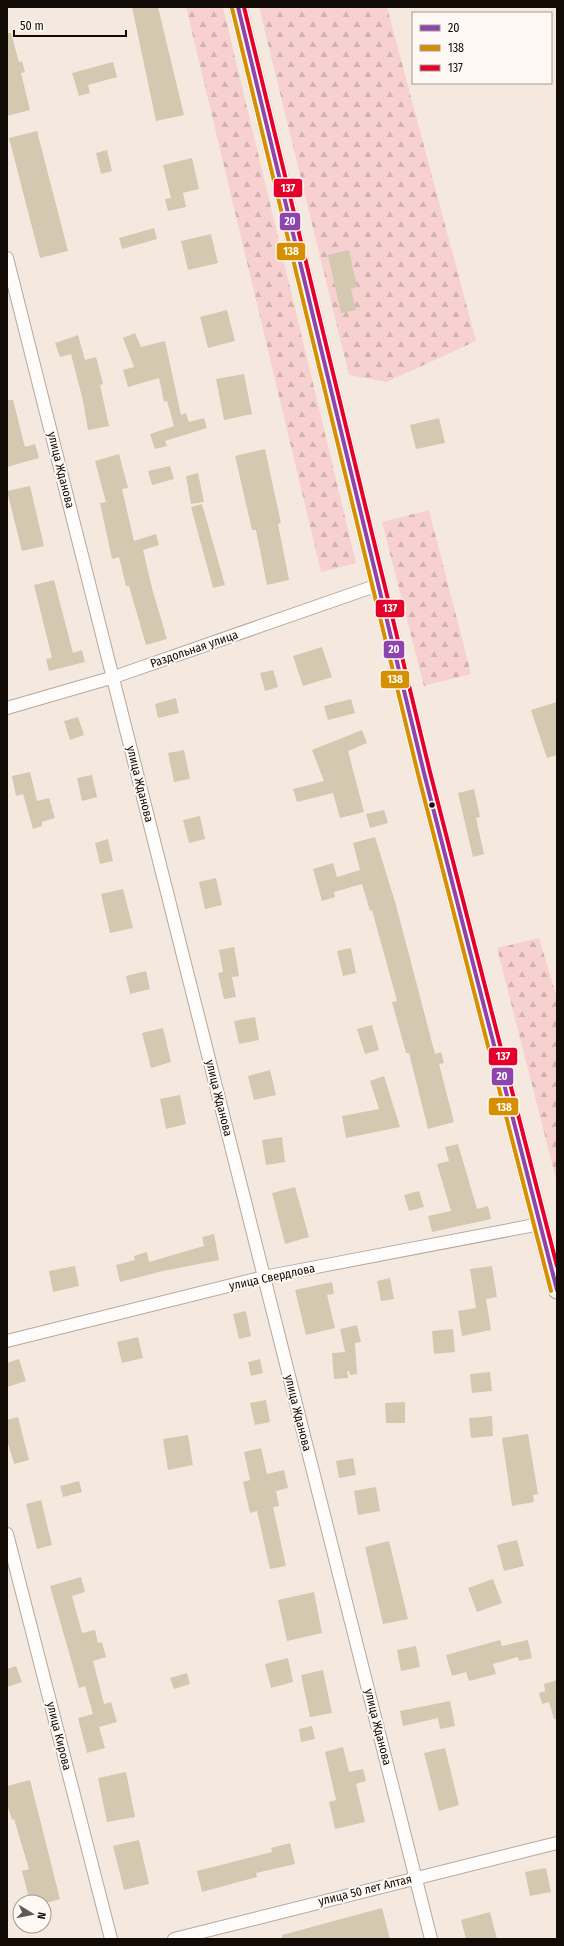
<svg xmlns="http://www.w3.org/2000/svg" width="564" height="1946" font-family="'Fira Sans Condensed',sans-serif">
<defs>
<pattern id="forest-firs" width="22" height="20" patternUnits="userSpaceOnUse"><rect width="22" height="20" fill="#f6d1d0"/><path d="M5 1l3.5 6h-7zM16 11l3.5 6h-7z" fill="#d2b2b1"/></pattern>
</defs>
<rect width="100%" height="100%" fill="#f5e9df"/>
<path fill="url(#forest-firs)" d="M186 7H223L356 563 321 572Z
M259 7H387L476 341 387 382 349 375Z
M429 510 471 674 424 686 382 522Z
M539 938 557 998V1183L497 948Z"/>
<path fill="#d5c8b1" d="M132 7H158L184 115 156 121Z
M7 33H11L19 62 22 61 25 72 21 73 30 110 7 116Z
M113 62 117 77 88 85 90 93 79 96 72 73Z
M37 131 68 251 40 258 9 138Z
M107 150 112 171 101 174 96 153Z
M192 158 199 189 183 193 186 207 168 211 165 199 171 198 163 165Z
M154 228 157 239 122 249 119 238Z
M211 234 218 263 188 270 181 241Z
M349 250 357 287 351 289 356 310 341 313 328 255Z
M227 310 235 341 208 348 200 317Z
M135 333 141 347 165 341 181 415 186 413 189 422 204 418 207 428 165 441 167 446 155 449 150 434 174 426 167 401 164 402 159 378 128 387 123 370 134 367 123 338Z
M78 335 85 360 96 357 103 384 100 385 109 426 88 430 83 401 71 354 60 357 55 343Z
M244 374 252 414 224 420 216 379Z
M7 400H13L25 447 35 444 39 458 7 467Z
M439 418 445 443 416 449 410 425Z
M265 449 281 523 278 524 289 580 267 585 256 530H252L235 456Z
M119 454 128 488 122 489 134 541 156 534 159 545 143 550 153 592 167 639 146 645 129 586H126L119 557 112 559 100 503 106 502 95 461Z
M170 466 174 479 152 485 148 471Z
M198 473 204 502 191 504 186 476Z
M30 486 44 546 22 551 7 491Z
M202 504 225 585 213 588 191 507Z
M54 580 73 653 82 650 85 662 49 671 46 659 52 658 34 585Z
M322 647 332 677 303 686 293 656Z
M273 670 278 687 265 691 260 673Z
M176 698 179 713 158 718 155 704Z
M351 699 355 713 328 720 324 706Z
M557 702V755L547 758 531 710Z
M78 717 84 735 70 740 64 721Z
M362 730 367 743 348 751 364 812 340 818 333 793 297 802 293 789 324 781 312 750Z
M184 750 190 779 174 782 168 753Z
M30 772 37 801 49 798 55 818 42 822V826L33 829 23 794 16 796 12 776Z
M92 775 97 797 82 801 77 778Z
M474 789 480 817 476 818 484 854 473 857 458 793Z
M384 810 388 823 370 828 366 814Z
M200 816 205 839 189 843 183 820Z
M375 837 396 905 435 1054 441 1052 444 1063 439 1064 454 1122 428 1129 409 1053H406L392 1002 397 1001 372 910 370 911 362 884 334 892 335 897 322 901 313 869 333 863 337 877 360 870 353 843Z
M108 839 113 861 100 864 95 843Z
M216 878 222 905 205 909 199 882Z
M123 889 133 928 110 933 101 894Z
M234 947 239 976 232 977 236 997 224 999 218 973 223 972 219 950Z
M351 948 356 973 343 976 337 951Z
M146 971 150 989 130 994 126 976Z
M255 1017 259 1040 239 1044 234 1021Z
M372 1025 379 1050 365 1054 357 1029Z
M163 1028 171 1062 151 1068 142 1033Z
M270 1070 276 1095 254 1100 248 1076Z
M384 1076 400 1127 346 1138 342 1116 379 1109 370 1081Z
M180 1095 186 1124 166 1129 160 1099Z
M282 1137 285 1162 266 1165 262 1140Z
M458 1144 477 1209 488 1206 491 1219 432 1232 428 1216 451 1211 437 1164 449 1161 445 1147Z
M295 1187 309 1237 285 1244 272 1193Z
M419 1191 424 1207 409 1211 404 1195Z
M214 1234 219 1260 163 1271 120 1282 116 1265 135 1260 134 1256 147 1252 149 1262 204 1246 202 1237Z
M75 1266 79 1286 53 1292 49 1271Z
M492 1266 497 1297 486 1299 491 1330 462 1336 458 1311 476 1308 470 1269Z
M390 1278 394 1299 381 1301 377 1281Z
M332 1282 334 1294 327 1295 335 1328 306 1335 295 1290Z
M246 1311 251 1336 239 1339 233 1314Z
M357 1325 361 1342 355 1343 357 1374 350 1375 349 1371H347L348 1378 334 1379 332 1353 345 1352 340 1329Z
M453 1329 455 1352 434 1354 432 1331Z
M138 1337 143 1358 122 1363 117 1342Z
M19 1359 26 1381 7 1387V1363Z
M260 1359 263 1373 251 1376 248 1362Z
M490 1372 492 1391 472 1393 470 1374Z
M266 1400 270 1422 255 1425 250 1403Z
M405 1402V1423H386L385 1403Z
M492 1416 493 1436 471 1438 469 1418Z
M18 1417 29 1460 14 1464 7 1440V1420Z
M528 1434 538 1494 533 1495 534 1502 512 1506 502 1438Z
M188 1435 193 1465 168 1470 163 1439Z
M261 1448 267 1474 284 1470 288 1488 276 1491 279 1506 273 1507 286 1566 270 1569 257 1511 250 1513 243 1482 250 1480 244 1452Z
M353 1458 356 1475 339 1478 336 1461Z
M79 1481 82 1492 63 1497 60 1486Z
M376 1487 380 1511 358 1515 354 1491Z
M41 1500 52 1545 37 1549 26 1504Z
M517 1540 524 1566 504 1571 497 1545Z
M389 1541 408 1619 383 1624 365 1547Z
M81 1577 85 1592 72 1596 82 1633 95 1630 98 1643 102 1642 106 1657 93 1661 104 1704 111 1702 117 1722 99 1727 105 1748 87 1753 78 1718 93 1714 85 1686 79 1688 50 1586Z
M493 1579 502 1603 477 1612 468 1588Z
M314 1592 322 1633 287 1641 278 1600Z
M500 1640 502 1646 528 1640 532 1658 519 1661 518 1657 493 1664 496 1674 469 1681 466 1672 452 1676 446 1655Z
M416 1646 420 1667 401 1671 397 1650Z
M288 1658 293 1682 271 1688 265 1664Z
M16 1666 22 1682 7 1687V1669Z
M323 1670 332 1713 310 1717 301 1675Z
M187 1673 190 1684 174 1689 170 1678Z
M557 1680V1719H554L549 1702 542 1704 539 1693 545 1691 544 1684Z
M450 1701 455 1726 440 1729 438 1718 403 1726 400 1711Z
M312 1726 315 1739 301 1742 299 1729Z
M343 1747 349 1772 363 1769 366 1781 356 1784 365 1822 335 1829 329 1802 336 1800 325 1752Z
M445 1748 459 1805 439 1811 424 1753Z
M126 1772 135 1817 107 1822 98 1778Z
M30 1780 60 1899 50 1902H30L22 1871 29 1869 14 1819 12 1820 7 1804V1786Z
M139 1840 149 1884 124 1890 113 1846Z
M290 1843 295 1864 256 1873 257 1877 202 1892 197 1871 272 1852 271 1848Z
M546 1868 551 1892 530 1896 525 1872Z
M382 1908 390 1939H282V1935Z
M490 1912 497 1939H466L461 1920Z"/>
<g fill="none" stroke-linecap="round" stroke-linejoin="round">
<defs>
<path id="street" d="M7 258 431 1939
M7 708 114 677 378 585
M7 1341 264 1277 540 1224
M7 1534 111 1939
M174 1939 557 1843"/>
<path id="secondary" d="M238 7 424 773 557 1290"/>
</defs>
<use href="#street" stroke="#b2a9a1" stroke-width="14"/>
<use href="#secondary" stroke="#b2a9a1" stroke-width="19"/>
<use href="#street" stroke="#fefcfa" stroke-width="12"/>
<use href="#secondary" stroke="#f7f1ee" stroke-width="17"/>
<defs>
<path id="bus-1" d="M238 7 424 773 557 1290"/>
<path id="bus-2" d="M232 8 418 774 551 1291"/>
<path id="bus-3" d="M244 7 430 772 557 1266"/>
</defs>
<use href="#bus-1" stroke="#fef8f4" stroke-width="7"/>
<use href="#bus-2" stroke="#fef8f4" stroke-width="7"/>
<use href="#bus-3" stroke="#fef8f4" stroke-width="7"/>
<use href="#bus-1" stroke="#8e44ad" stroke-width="4"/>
<use href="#bus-2" stroke="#d58f01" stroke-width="4"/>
<use href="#bus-3" stroke="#e4002b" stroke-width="4"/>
</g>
<circle fill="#120a04" stroke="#fef8f4" stroke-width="1.5" cx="432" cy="805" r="3.5"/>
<g text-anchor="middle" stroke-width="4" stroke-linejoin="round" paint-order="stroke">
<g font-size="12" fill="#120a04" stroke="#fef8f4">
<text transform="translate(61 470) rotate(76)" y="4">улица Жданова</text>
<text transform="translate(194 649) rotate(-19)" y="4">Раздольная улица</text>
<text transform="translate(140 784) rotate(76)" y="4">улица Жданова</text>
<text transform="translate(219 1098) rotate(76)" y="4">улица Жданова</text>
<text transform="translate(272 1277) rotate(-12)" y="4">улица Свердлова</text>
<text transform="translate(298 1413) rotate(76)" y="4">улица Жданова</text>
<text transform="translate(378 1727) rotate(76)" y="4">улица Жданова</text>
<text transform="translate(59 1736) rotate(76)" y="4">улица Кирова</text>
<text transform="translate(365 1890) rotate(-14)" y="4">улица 50 лет Алтая</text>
</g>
</g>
<g stroke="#fef8f4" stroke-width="1.5">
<rect x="273" y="178" width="30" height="20" rx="4" fill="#e4002b"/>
<rect x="279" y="212" width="22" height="19" rx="4" fill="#8e44ad"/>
<rect x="276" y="242" width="30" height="19" rx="4" fill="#d58f01"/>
<rect x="375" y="599" width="30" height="19" rx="4" fill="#e4002b"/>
<rect x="383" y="640" width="22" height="19" rx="4" fill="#8e44ad"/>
<rect x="380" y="670" width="30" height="19" rx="4" fill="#d58f01"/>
<rect x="488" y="1047" width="30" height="19" rx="4" fill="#e4002b"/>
<rect x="491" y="1067" width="23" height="19" rx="4" fill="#8e44ad"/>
<rect x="488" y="1097" width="31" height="19" rx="4" fill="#d58f01"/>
</g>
<g font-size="11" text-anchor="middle" font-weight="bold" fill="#fff">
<text x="288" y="192">137</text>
<text x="290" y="225">20</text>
<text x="291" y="255">138</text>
<text x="390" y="612">137</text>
<text x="394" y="653">20</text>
<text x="395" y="683">138</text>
<text x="503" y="1060">137</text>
<text x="502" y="1080">20</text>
<text x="504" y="1111">138</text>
</g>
<rect width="564" height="1946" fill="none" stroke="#120a04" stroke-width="16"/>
<rect x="412" y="12" width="140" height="72" fill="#fef8f4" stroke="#a09994"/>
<rect x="420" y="25" width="20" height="6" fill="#8e44ad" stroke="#a09994"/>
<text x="448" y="32" font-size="12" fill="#120a04">20</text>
<rect x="420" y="45" width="20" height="6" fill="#d58f01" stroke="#a09994"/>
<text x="448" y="52" font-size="12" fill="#120a04">138</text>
<rect x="420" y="65" width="20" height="6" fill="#e4002b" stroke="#a09994"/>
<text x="448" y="72" font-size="12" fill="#120a04">137</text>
<g transform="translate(32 1914) rotate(100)"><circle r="19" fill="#fef8f4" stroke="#a09994"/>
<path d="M0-3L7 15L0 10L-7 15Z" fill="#615851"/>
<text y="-6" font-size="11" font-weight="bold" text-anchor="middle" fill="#120a04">N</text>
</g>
<path d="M14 30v6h112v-6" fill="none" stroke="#120a04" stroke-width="2"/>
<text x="20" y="30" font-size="12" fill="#120a04" stroke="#fef8f4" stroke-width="3" paint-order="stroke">50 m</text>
</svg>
